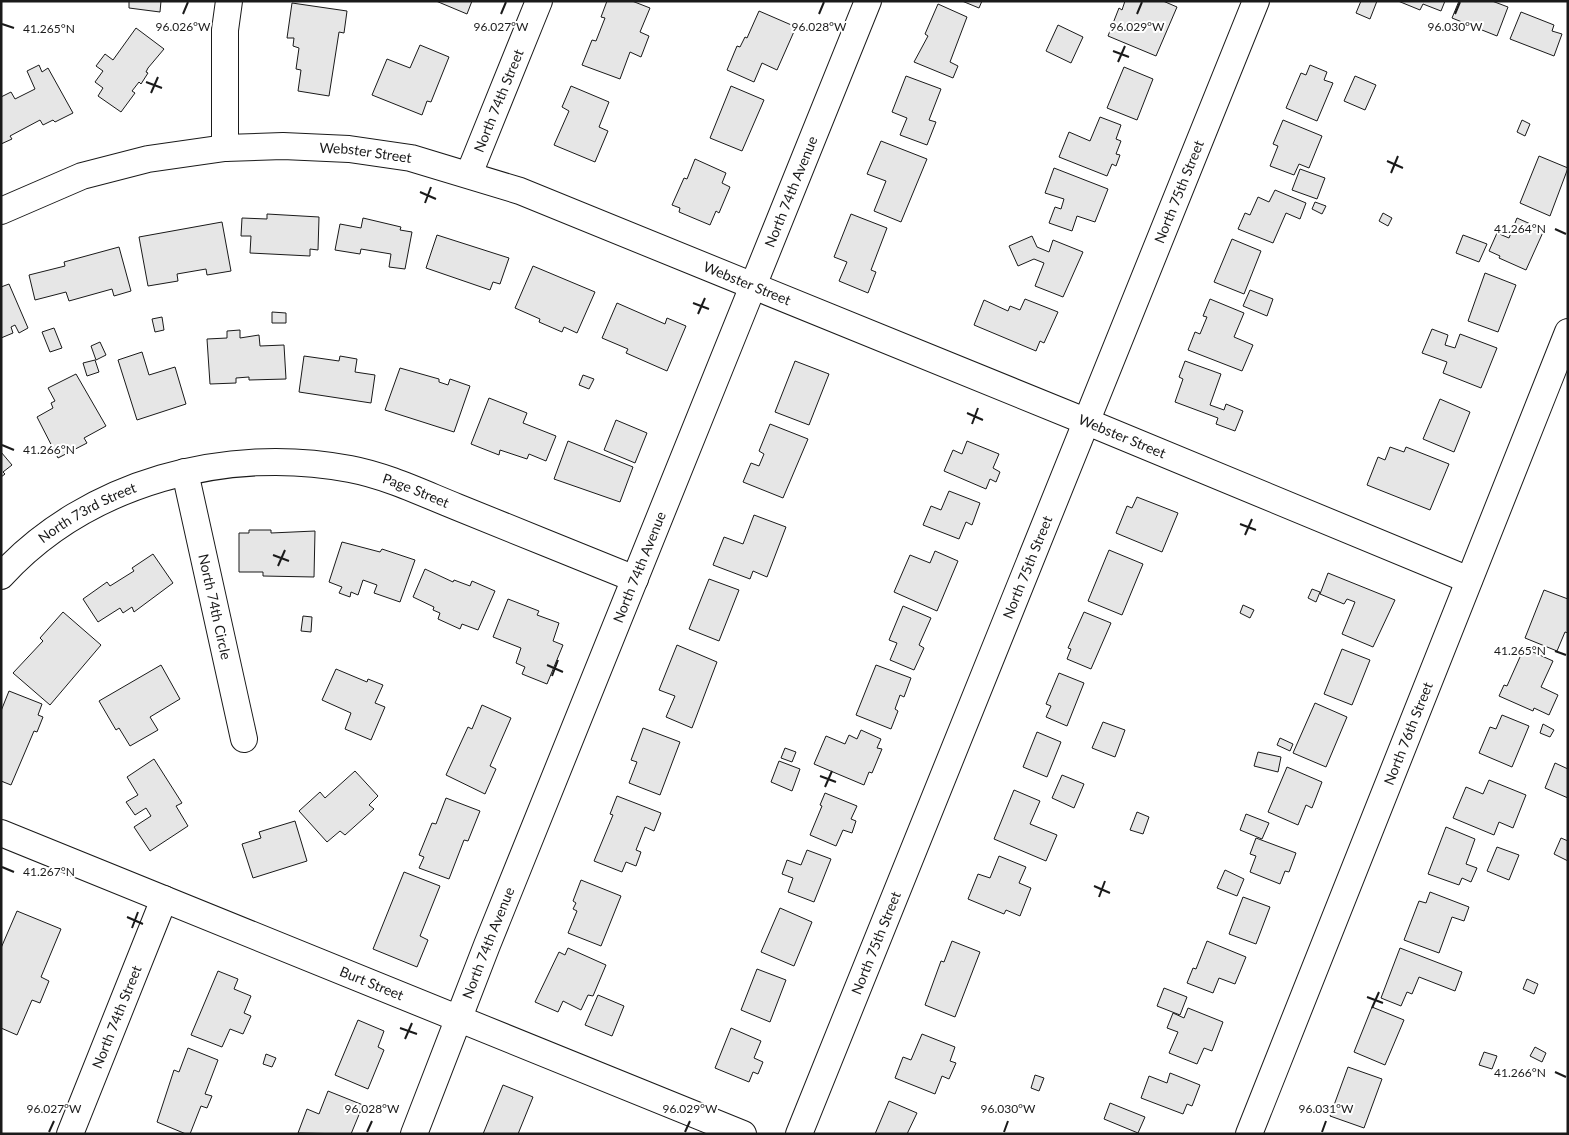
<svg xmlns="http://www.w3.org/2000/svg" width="1569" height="1135" font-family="Lato,sans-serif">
<rect width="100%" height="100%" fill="#fff"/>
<path fill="#e6e6e6" stroke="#1a1a1a" d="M129 1H161L160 12 129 8Z
M436 1H472L467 14Z
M607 1H632L650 8 640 32 649 36 641 57 630 52 620 79 582 65 592 40 596 41 605 18 601 17Z
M962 1H982L979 8Z
M1125 1H1163L1177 7 1156 56 1108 36 1119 8 1122 10Z
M1361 1H1377L1370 19 1356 13Z
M1398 1H1445L1441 11 1423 4 1420 10Z
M1459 1H1492L1508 7 1497 36 1452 18Z
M292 3 347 11 344 33 339 32 329 96 298 91 301 70 296 69 299 48 293 46 294 38H287Z
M938 4 967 17 950 62 958 66 953 78 914 62 928 36 925 34Z
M759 11 796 27 777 70 762 63 754 82 727 70 737 46 740 47 745 37 747 38Z
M1521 12 1554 25 1552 31 1562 34 1554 56 1510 39Z
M1058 25 1083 37 1071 63 1046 51Z
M136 28 164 49 148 68 146 72 148 73 141 84 139 82 132 91 135 93 121 112 98 96 103 88 95 82 103 71 96 66 105 54 113 60Z
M420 45 449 57 431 102 427 101 422 115 372 95 387 59 410 68Z
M39 65 42 72 48 68 73 113 55 122 53 120 43 125 40 120 10 136 12 139 1 144V97L11 92 15 99 35 89 27 71Z
M1310 65 1327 72 1324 80 1333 83 1317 121 1286 108 1301 73 1306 75Z
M1124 67 1153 79 1137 120 1107 108Z
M906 76 941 89 929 120 936 122 927 145 900 135 907 118 892 112Z
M1355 76 1376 85 1365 110 1344 101Z
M571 86 609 102 599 127 608 131 595 162 554 145 569 111 562 107Z
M731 86 764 100 742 151 710 138Z
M1100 117 1121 125 1116 139 1121 141 1116 154 1120 155 1116 166 1112 164 1107 176 1059 157 1069 132 1090 141Z
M1283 120 1322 136 1309 168 1299 164 1294 175 1270 166 1278 146 1273 144Z
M1522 120 1530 124 1525 136 1517 132Z
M881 141 927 159 901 222 874 211 886 181 867 174Z
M1539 156 1568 168 1550 216 1520 203Z
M695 159 726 173 722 183 730 187 719 213 716 211 710 225 679 212 680 208 672 205 684 178 687 179Z
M1054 168 1108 189 1095 222 1077 216 1072 231 1049 223 1055 207 1061 209 1064 199 1045 193Z
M1300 169 1325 178 1317 199 1292 190Z
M1275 190 1306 203 1300 219 1286 213 1273 243 1238 229 1245 213 1250 215 1258 197 1269 202Z
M1315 202 1326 206 1322 214 1312 209Z
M1383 213 1392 218 1388 226 1379 221Z
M267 214 319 217 318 250 310 249V256L250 253 251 236H241L242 218 267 219Z
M851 214 887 228 871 270 876 272 868 293 839 281 847 262 834 257Z
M363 218 401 227 400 230 412 232 405 269 389 267 391 254 361 249 360 254 335 250 340 224 361 228Z
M1517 218 1544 230 1526 270 1499 258 1500 256 1489 251 1497 233 1509 238Z
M222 222 231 271 207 275 206 269 177 274 178 281 148 286 139 237Z
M437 235 509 258 500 284 493 282 490 290 426 268Z
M1463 235 1487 244 1479 262 1456 253Z
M1032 236 1037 247 1049 252 1053 240 1083 252 1063 297 1035 286 1044 263 1034 259 1018 266 1009 246Z
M1232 239 1261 251 1244 294 1214 282Z
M119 247 131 291 114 296 112 289 69 301 66 292 35 300 29 275 65 266 64 262Z
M533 266 595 292 577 333 564 327 562 332 539 322 540 319 515 308Z
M1485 273 1516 285 1498 332 1468 321Z
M9 284 28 328 19 333 15 325 11 327 13 333 1 338V287Z
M1250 290 1273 299 1267 316 1243 306Z
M1025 299 1058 312 1044 343 1040 341 1036 351 974 325 984 300 1008 311 1010 306 1020 310Z
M1210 299 1244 313 1234 337 1253 345 1242 371 1188 350 1195 332 1200 334 1207 317 1203 316Z
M617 303 665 324 667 318 686 326 667 371 626 353 628 349 602 338Z
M272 312 286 313V323H272Z
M162 317 164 330 155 332 152 319Z
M54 328 62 348 50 352 42 332Z
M1432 329 1448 335 1445 345 1455 348 1460 334 1497 348 1481 388 1443 373 1447 362 1422 353Z
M240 330V338L259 335 260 346 284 345 286 379 249 380V377L236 378V383L210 384 207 339 227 338V331Z
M100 342 106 355 96 360 91 346Z
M142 352 149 375 175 367 186 404 137 420 118 360Z
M304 356 339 361 340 356 357 359 355 372 375 375 371 403 299 392Z
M95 360 99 372 87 376 83 363Z
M795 361 829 374 809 425 775 412Z
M1185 361 1221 374 1210 405 1224 410 1226 404 1243 411 1235 431 1216 424 1218 418 1175 402 1183 379 1179 377Z
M400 368 439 379V382L448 385 450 379 470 386 454 432 385 410Z
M76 374 106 426 84 438 87 443 58 458 37 417 53 408 51 403 55 401 48 388Z
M583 375 594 379 589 389 579 385Z
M489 398 527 413 523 423 556 436 546 461 529 454 527 459 500 450 499 455 471 444Z
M1440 399 1470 412 1454 452 1423 439Z
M616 420 647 433 635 463 604 450Z
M770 424 808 439 783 498 743 482 751 463 759 466 764 454 759 451Z
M568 441 633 467 620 502 554 479Z
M967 441 999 454 993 468 1000 472 996 482 990 479 986 489 944 471 953 450 962 454Z
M1390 447 1404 452 1406 447 1449 464 1430 510 1367 485 1378 457 1385 460Z
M1 452 12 465 3 472 5 474 1 477Z
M949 491 980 503 972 525 966 522 959 539 923 525 931 506 941 510Z
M1137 497 1178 513 1162 552 1116 533 1127 506 1132 508Z
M754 515 786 527 767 577 753 571 750 579 713 565 724 537 743 544Z
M249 530H271V533L315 531 314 577 263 576V572H239V533H249Z
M342 542 380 552 382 549 415 560 400 602 374 593 377 585 363 580 358 595 351 592 350 597 339 593 342 587 329 582Z
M1109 550 1143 564 1122 615 1088 601Z
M935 551 958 561 937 611 894 592 910 555 930 563Z
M153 554 173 583 134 612 132 607 123 613 120 608 98 622 83 599 107 582 110 586 134 571 132 568Z
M425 569 453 582 454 580 470 586 472 581 495 591 478 630 462 624 460 629 438 619 440 613 433 610 434 607 413 597Z
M1328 573 1395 600 1373 647 1342 634 1355 602 1347 599 1344 604 1320 594Z
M709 579 739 590 719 641 689 629Z
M1312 589 1320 592 1316 602 1308 598Z
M1544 590 1568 599V633L1565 632 1557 651 1525 638Z
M508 599 539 611 537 615 559 623 553 641 563 645 547 684 522 674 525 667 516 663 521 648 493 637Z
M1243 605 1254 610 1250 618 1240 613Z
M903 606 931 618 919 645 924 648 914 670 890 660 897 643 889 640Z
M63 612 101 645 50 705 13 673 43 641 40 638Z
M1084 612 1111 623 1091 669 1067 659 1071 649 1068 648Z
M303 616 312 617 311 632 301 631Z
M677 645 717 662 692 728 666 717 675 696 659 690Z
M1524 648 1553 661 1541 687 1558 695 1549 715 1534 708 1533 711 1499 696 1504 685 1507 686Z
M1342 649 1370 660 1352 705 1324 694Z
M161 665 180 699 150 717 158 730 130 746 119 728 116 730 99 701Z
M876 665 911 678 904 697 900 695 895 709 898 711 891 729 856 715Z
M336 669 367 682 368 679 383 685 375 703 385 707 371 740 345 729 351 713 322 700Z
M1059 673 1084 683 1067 726 1046 717 1051 706 1046 704Z
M9 691 42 704 38 715 43 717 37 732 34 731 11 785 1 781V711Z
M1315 703 1347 717 1326 767 1293 753Z
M482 705 511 718 490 766 496 769 485 794 446 775 468 727 472 729Z
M1502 715 1529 726 1512 767 1479 753 1490 727 1496 729Z
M1103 722 1125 730 1115 757 1092 748Z
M1543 724 1554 730 1550 737 1540 733Z
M643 728 680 742 660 795 629 783 637 762 631 760Z
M861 730 881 739 877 748 882 749 872 773 869 772 864 785 814 764 826 736 845 744 849 735 857 739Z
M1037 732 1061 742 1047 777 1023 767Z
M1280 738 1293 744 1290 751 1277 745Z
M785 748 796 752 792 762 781 758Z
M1258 752 1281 757 1278 772 1254 766Z
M154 759 182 803 176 806 188 826 150 851 134 827 151 816 146 808 135 815 126 802 138 795 127 777Z
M779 761 800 769 792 791 771 782Z
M1555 763 1568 769V798L1545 788Z
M1287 767 1322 782 1312 808 1306 805 1298 825 1268 812Z
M355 771 378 796 369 805 374 809 345 835 340 831 327 842 299 811 320 792 325 798Z
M1062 775 1084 784 1074 808 1052 798Z
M1489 780 1526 795 1513 828 1499 822 1494 835 1453 818 1466 787 1483 794Z
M1014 790 1040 801 1030 824 1057 835 1046 861 994 839Z
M825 793 857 806 851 819 856 821 852 833 843 830 836 846 810 835 822 806 820 805Z
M617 796 661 813 654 831 645 827 636 850 641 852 636 866 626 862 622 872 594 861 613 815 610 814Z
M446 798 480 811 468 841 464 840 449 879 419 868 424 857 419 855 432 823 436 824Z
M1137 812 1149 817 1143 834 1130 830Z
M1246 814 1269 823 1262 839 1240 830Z
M295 821 307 861 253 878 242 844 261 838 259 832Z
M1446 827 1475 839 1466 864 1477 868 1471 882 1462 878 1459 885 1428 874Z
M1256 838 1296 853 1289 872 1285 871 1280 884 1250 872 1256 856 1250 854Z
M1561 838 1568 841V861L1554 854Z
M1497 847 1519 855 1509 880 1487 871Z
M807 850 831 859 814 902 788 892 793 878 782 874 787 860 801 865Z
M999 856 1026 867 1019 883 1031 888 1020 916 1006 910 1004 914 968 899 978 874 990 878Z
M1225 870 1244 879 1237 896 1217 888Z
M404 872 440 886 420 936 428 940 417 967 373 949Z
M581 880 621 896 601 946 568 933 577 911 573 909 576 903 573 901Z
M1430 892 1469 907 1464 921 1452 917 1439 953 1404 940 1419 901 1426 903Z
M1243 897 1270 907 1256 944 1229 934Z
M780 908 812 922 794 966 761 952Z
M17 911 61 929 41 977 49 981 40 1003 32 1000 17 1035 1 1028V948Z
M952 941 980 952 955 1017 925 1005 941 961 944 962Z
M1207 941 1246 957 1235 984 1219 978 1213 993 1187 983 1193 968 1196 969Z
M568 948 606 965 593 996 588 995 581 1010 563 1001 558 1012 535 1002 559 952 565 955Z
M1400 948 1462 972 1455 991 1419 977 1412 994 1407 992 1401 1006 1381 998Z
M757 969 786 980 770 1022 741 1010Z
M218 971 238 979 234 989 251 996 244 1013 251 1016 243 1034 230 1029 222 1047 191 1035Z
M1527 979 1538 984 1534 994 1523 989Z
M1164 988 1187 997 1180 1015 1157 1006Z
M598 995 624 1006 612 1036 585 1025Z
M1372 1007 1404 1020 1385 1065 1354 1052Z
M1188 1008 1223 1022 1212 1051 1204 1048 1197 1064 1169 1053 1178 1032 1167 1028 1173 1013 1184 1018Z
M358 1020 384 1031 378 1047 384 1050 368 1089 335 1075Z
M731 1028 761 1041 754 1058 763 1062 758 1074 753 1072 749 1082 715 1068Z
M922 1034 955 1047 950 1061 956 1063 949 1079 942 1076 935 1094 895 1078 903 1057 911 1060Z
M1535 1047 1546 1053 1542 1062 1530 1056Z
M188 1048 218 1060 205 1094 212 1096 207 1108 201 1106 190 1134H186L157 1122 174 1070 179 1072Z
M1484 1052 1497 1056 1492 1069 1479 1065Z
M266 1054 276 1058 272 1067 263 1064Z
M1348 1067 1382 1079 1364 1128 1330 1116Z
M1170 1073 1200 1085 1192 1106 1187 1104 1183 1114 1141 1098 1149 1076 1167 1083Z
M1035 1075 1044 1078 1039 1091 1031 1088Z
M503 1085 533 1097 518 1134H483Z
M328 1091 363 1105 351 1134 298 1133 307 1109 319 1114Z
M889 1101 917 1113 907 1134H875Z
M1110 1103 1145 1117 1138 1133 1104 1119Z"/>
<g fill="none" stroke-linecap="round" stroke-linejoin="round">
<defs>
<g id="minor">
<path d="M225 148V30L229 1"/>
<path id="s1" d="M469 174 539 1"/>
<path id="s2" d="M1 211 82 176 148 159 225 148 283 146 349 149 411 158 520 191 1085 421 1469 580"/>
<path id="s3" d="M185 472 244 739"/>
<path id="s4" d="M1 576C87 482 227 445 350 469 387 476 422 493 457 507 516 531 576 555 635 579"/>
<path id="s5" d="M1 833 743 1134"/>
<path id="s6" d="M70 1134 164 899"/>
<path id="s7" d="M414 1134 487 945 868 1"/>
<path id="s8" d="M799 1134 1256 1"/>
<path id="s9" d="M1249 1134 1568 332"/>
</g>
</defs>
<use href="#minor" stroke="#1a1a1a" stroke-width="28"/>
<use href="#minor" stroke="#fff" stroke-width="26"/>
</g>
<path fill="none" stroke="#1a1a1a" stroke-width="2" d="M183 14 188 2M501 14 506 2M819 14 824 2M1137 14 1142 2M1455 14 1460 2M2 24 14 28M1113 51 1129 57M1118 62 1125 46M146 82 162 88M151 93 158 77M1387 161 1403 168M1391 173 1398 156M420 192 436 199M425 203 431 187M1555 229 1566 234M693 303 709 309M698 314 705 298M967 413 983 420M972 424 978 408M2 445 14 450M1240 524 1256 530M1245 535 1252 519M273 555 289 561M278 566 285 550M1555 651 1566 655M547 665 563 672M552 676 558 660M820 776 836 782M825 787 832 771M2 867 14 872M1094 886 1110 893M1099 897 1105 881M127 917 143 924M132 928 138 912M1367 997 1383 1003M1372 1008 1379 992M400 1028 417 1034M405 1039 412 1023M1555 1072 1566 1077M49 1132 54 1121M367 1132 372 1121M685 1132 690 1121M1004 1132 1008 1121M1322 1132 1326 1121"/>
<g text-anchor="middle" stroke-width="4" stroke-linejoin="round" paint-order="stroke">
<g font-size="14" fill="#1a1a1a" stroke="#fff">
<text dy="5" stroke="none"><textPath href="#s1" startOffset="79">North 74th Street</textPath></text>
<text dy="5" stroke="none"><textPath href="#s2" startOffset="375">Webster Street</textPath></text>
<text dy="5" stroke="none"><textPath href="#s7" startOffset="1015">North 74th Avenue</textPath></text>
<text dy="5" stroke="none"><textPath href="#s8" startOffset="1016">North 75th Street</textPath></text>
<text dy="5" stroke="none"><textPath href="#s2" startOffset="780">Webster Street</textPath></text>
<text dy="5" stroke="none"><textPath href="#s2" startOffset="1185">Webster Street</textPath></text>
<text dy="5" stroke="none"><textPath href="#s4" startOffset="450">Page Street</textPath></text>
<text dy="5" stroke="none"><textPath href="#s4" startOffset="108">North 73rd Street</textPath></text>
<text dy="5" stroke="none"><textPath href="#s7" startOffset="610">North 74th Avenue</textPath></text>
<text dy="5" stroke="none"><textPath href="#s8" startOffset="611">North 75th Street</textPath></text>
<text dy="5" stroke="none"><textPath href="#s3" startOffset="138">North 74th Circle</textPath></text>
<text dy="5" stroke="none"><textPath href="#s9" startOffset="431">North 76th Street</textPath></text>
<text dy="5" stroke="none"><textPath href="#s7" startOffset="205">North 74th Avenue</textPath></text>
<text dy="5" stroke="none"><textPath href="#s8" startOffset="206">North 75th Street</textPath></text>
<text dy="5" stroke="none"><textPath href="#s5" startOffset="400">Burt Street</textPath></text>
<text dy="5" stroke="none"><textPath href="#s6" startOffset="126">North 74th Street</textPath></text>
</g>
</g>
<g font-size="12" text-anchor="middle" fill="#1a1a1a" stroke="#fff" stroke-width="4" stroke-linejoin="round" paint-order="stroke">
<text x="183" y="31">96.026°W</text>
<text x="501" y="31">96.027°W</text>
<text x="819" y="31">96.028°W</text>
<text x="1137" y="31">96.029°W</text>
<text x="1455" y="31">96.030°W</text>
<text x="49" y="33">41.265°N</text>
<text x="1520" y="233">41.264°N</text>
<text x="49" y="454">41.266°N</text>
<text x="1520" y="655">41.265°N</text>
<text x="49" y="876">41.267°N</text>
<text x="1520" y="1077">41.266°N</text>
<text x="54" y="1113">96.027°W</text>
<text x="372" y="1113">96.028°W</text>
<text x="690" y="1113">96.029°W</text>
<text x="1008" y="1113">96.030°W</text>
<text x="1326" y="1113">96.031°W</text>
</g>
<rect width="1569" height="1135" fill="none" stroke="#1a1a1a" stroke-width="5"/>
</svg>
